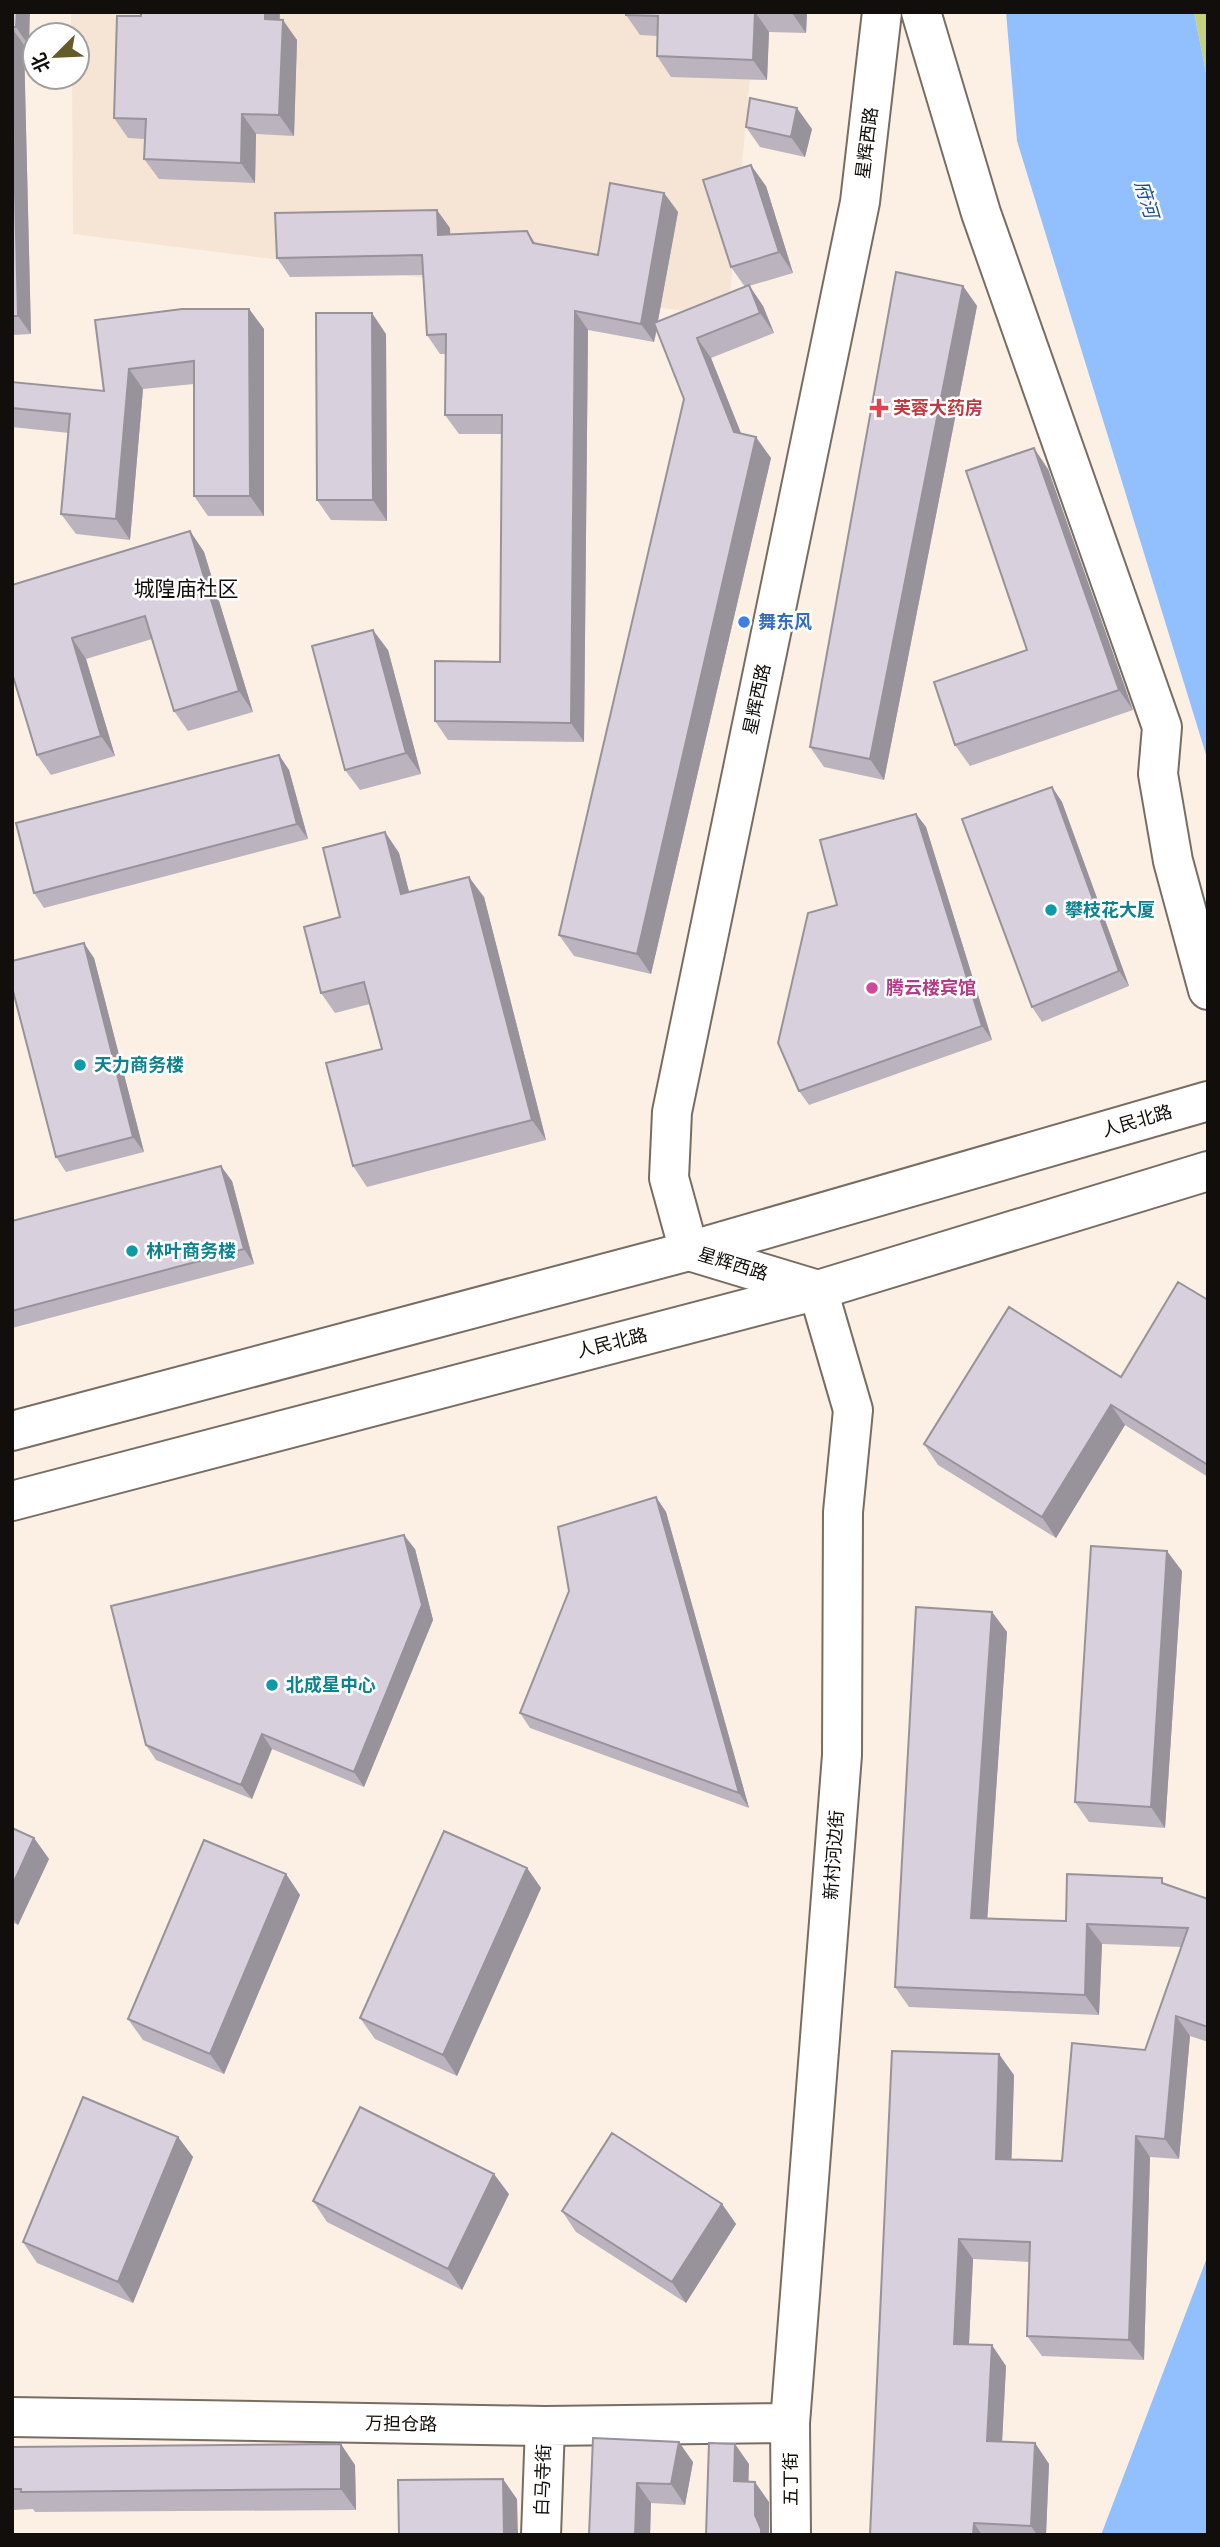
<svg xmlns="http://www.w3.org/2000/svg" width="1220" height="2547" font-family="'Fira Sans Condensed','Noto Sans SC',sans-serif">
<rect width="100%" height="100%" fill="#fcf0e5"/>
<path fill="#f6e5d4" d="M71 12H756L728 316 73 234 72 77H77V35H71Z"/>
<path fill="#c5d27b" d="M1194 12H1208V83Z"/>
<path fill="#92bffd" d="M1006 12H1194L1208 83V761L1017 141Z
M1208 2255V2535H1101Z"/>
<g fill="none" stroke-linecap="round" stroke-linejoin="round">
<defs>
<path id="minor" d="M921 12 981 213 1162 727 1158 774 1173 861 1208 990
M12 2417 545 2426 790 2423
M541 2535 545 2426
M791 2535 790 2423 842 1755 843 1512 853 1410 818 1290 689 1251 669 1178 672 1112 860 202 882 12"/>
<path id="major" d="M12 1431 689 1251 1208 1101
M12 1501 818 1290 1208 1171"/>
</defs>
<use href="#minor" stroke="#776d63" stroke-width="42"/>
<use href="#major" stroke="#776d63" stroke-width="42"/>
<use href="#minor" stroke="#fff" stroke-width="38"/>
<use href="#major" stroke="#fff" stroke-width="38"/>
</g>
<path fill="#bbb3be" d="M12 12 29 46 24 45 31 334 12 335Z
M626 12H807L806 33 769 32 767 80 671 77 657 56 658 36 640 35 626 15Z
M280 20 297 40 294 136 256 134 255 183 159 179 144 159 145 139 128 138 114 118Z
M746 127 812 129 805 157 760 147Z
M766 186 793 273 749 286 763 306 774 333 711 358 741 434 771 458 651 974 574 956 559 935 684 399 657 330 654 342 588 330 584 742 448 740 435 721 500 662 502 434H459L445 415 446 354H440L427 335 423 275 290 277 277 258 450 228V234L527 231 536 244 598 255 664 193 678 212 658 321 745 287 731 267Z
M963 286 977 306 884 780 824 767 810 747Z
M249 309 264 329V516H208L194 496V384L143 389 130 540 76 534 61 514 69 433 12 427V382L104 391 95 320Z
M386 334 387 521 331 520 317 500Z
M1048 469 1133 710 970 766 955 745 1027 650Z
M190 531 204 552 253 712 188 731 174 711 152 639 86 659 115 756 51 775 37 755 12 673Z
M388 650 421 774 360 790 345 770Z
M279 755 289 770 308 839 44 908 34 893Z
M1052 787 1062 802 1129 986 1042 1022 1032 1007Z
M916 814 926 827 992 1040 809 1105 799 1091 837 905Z
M385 832 399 853 409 892 484 897 546 1140 367 1187 353 1166 382 1049 370 1004 335 1013 321 993 340 917Z
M94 958 144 1152 66 1172 56 1157Z
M232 1181 254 1264 12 1328V1221Z
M1208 1300V1477L1125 1425 1056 1538 938 1465 924 1444 1121 1377Z
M656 1497 666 1512 749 1808 530 1728 520 1713 569 1591Z
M415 1549 433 1620 364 1787 272 1749 252 1799 156 1760 146 1745Z
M1182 1571 1165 1828 1089 1822 1075 1802Z
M992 1612 1007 1632 987 1918 1066 1921 1166 1884 1208 1899V2042L1190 2036 1179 2159 1150 2157 1144 2360 1042 2356 1027 2336 1030 2262 973 2259 969 2344 1006 2366 1002 2442 1035 2443 1049 2464 1046 2535H870L892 2051 1014 2075 1011 2159 1062 2161 1145 2050 1182 1947 1102 1944 1099 2015 909 2007 895 1987Z
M12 1828 34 1838 49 1859 18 1925 12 1922Z
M527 1868 541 1888 457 2076 375 2039 360 2018Z
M286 1874 300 1895 224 2074 143 2040 128 2019Z
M178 2137 193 2157 133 2303 37 2263 23 2242Z
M509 2194 462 2290 327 2222 313 2201Z
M722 2204 736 2224 686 2303 576 2232 562 2211Z
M593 2438 693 2462 685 2505 651 2503 650 2535H589Z
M12 2447 355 2465 356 2510 35 2512 33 2509 12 2510Z"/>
<path fill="#98929b" d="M17 12H30L29 46 16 27Z
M265 12H280L279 40 265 19Z
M755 12 769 32 767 80 753 60Z
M807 12 806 33 792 13Z
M283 20 297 40 294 136 279 115Z
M12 28 24 45 31 334 18 316Z
M797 108 812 129 805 157 791 137Z
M242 114 256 134 255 183 241 163Z
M751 165 766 186 793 273 779 252Z
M664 193 678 212 654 342 641 324Z
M437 210 450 228 451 254 438 235Z
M749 285 763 306 774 333 760 313Z
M963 286 977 306 884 780 870 759Z
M249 309 264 329V516L250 496Z
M575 311 588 330 584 742 571 723Z
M372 313 386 334 387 521 373 500Z
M697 338 711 358 749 453 734 432Z
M129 369 143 389 130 540 116 519Z
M756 437 771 458 651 974 637 954Z
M1034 448 1048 469 1133 710 1119 690Z
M190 531 204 552 253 712 239 691Z
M373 630 388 650 421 774 406 753Z
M72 638 86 659 115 756 101 736Z
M279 755 289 770 308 839 297 824Z
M1052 787 1062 802 1129 986 1119 971Z
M916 814 926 827 992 1040 982 1026Z
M385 832 399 853 415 915 401 894Z
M469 877 484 897 546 1140 532 1120Z
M84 943 94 958 144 1152 133 1137Z
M221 1166 232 1181 254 1264 244 1249Z
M1111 1405 1125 1425 1056 1538 1042 1517Z
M656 1497 666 1512 749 1808 739 1793Z
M404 1535 415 1549 433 1620 364 1787 354 1772Z
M1167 1551 1182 1571 1165 1828 1151 1807Z
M992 1612 1007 1632 986 1938 971 1918Z
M262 1734 272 1749 252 1799 241 1785Z
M34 1838 49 1859 18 1925 12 1917V1886Z
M527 1868 541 1888 457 2076 443 2055Z
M286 1874 300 1895 224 2074 210 2054Z
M1087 1924 1102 1944 1099 2015 1085 1995Z
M1176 2016 1190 2036 1179 2159 1165 2139Z
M999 2054 1014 2075 1011 2179 996 2159Z
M1136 2136 1150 2157 1144 2360 1129 2340Z
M178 2137 193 2157 133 2303 118 2282Z
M494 2174 509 2194 462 2290 448 2269Z
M722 2204 736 2224 686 2303 672 2282Z
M959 2239 973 2259 968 2364 954 2344Z
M992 2345 1006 2366 1001 2462 987 2441Z
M679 2442 693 2462 685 2505 671 2484Z
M1035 2443 1049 2464 1046 2535H1037L1031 2526Z
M341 2444 355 2465 356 2510 341 2489Z
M735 2444 749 2464 748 2501 734 2481Z
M503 2479 517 2499 518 2535H504Z
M755 2482 769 2502V2535H761L755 2515Z
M637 2483 651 2503 650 2535H635Z
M974 2523 982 2535H973Z"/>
<path fill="#d9d0dd" stroke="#98929b" stroke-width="2" d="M12 12H17L16 27H12Z
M141 12H265V19L283 20 279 115 242 114 241 163 144 159 146 119 114 118 117 16H141Z
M626 12H755L753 60 657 56 658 16 626 15Z
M12 69 18 316H12Z
M750 98 797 108 791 137 746 127Z
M751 165 779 252 731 267 703 180Z
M610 183 664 193 641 324 575 311 571 723 435 721V661L500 662 502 415H445L446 334 427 335 422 255 277 258 275 213 437 210 438 235 527 231 533 243 598 255Z
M896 272 963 286 870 759 810 747Z
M749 285 760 313 697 338 734 432 756 437 637 954 559 935 684 399 654 323Z
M182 309H249L250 496H194V361L129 369 116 519 61 514 70 414 12 408V382L104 391 95 320Z
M316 313H372L373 500H317Z
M1034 448 1119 690 955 745 934 682 1027 650 966 471Z
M190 531 239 691 174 711 145 616 72 638 101 736 37 755 12 673V585Z
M373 630 406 753 345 770 312 646Z
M279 755 297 824 34 893 16 823Z
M1052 787 1119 971 1032 1007 962 819Z
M916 814 982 1026 799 1091 778 1043 808 913 837 905 820 840Z
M385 832 401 894 469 877 532 1120 353 1166 326 1063 382 1049 364 982 321 993 304 927 340 917 323 848Z
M84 943 133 1137 56 1157 12 987V961Z
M221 1166 244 1249 12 1311V1221Z
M1178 1282 1208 1300V1465L1111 1405 1042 1517 924 1444 1009 1307 1121 1377Z
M656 1497 739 1793 520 1713 569 1591 558 1527Z
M404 1535 422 1605 354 1772 262 1734 241 1785 146 1745 111 1606Z
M1091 1546 1167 1551 1151 1807 1075 1802Z
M916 1607 992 1612 971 1918 1066 1921 1067 1874 1162 1878V1883L1208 1899V2027L1176 2016 1165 2139 1136 2136 1129 2340 1027 2336 1030 2242 959 2239 954 2344 992 2345 987 2441 1035 2443 1031 2526 974 2523 973 2535H870L892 2051 999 2054 996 2159 1062 2161 1072 2043 1145 2050 1188 1928 1087 1924 1085 1995 895 1987Z
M12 1828 34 1838 12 1886Z
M444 1831 527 1868 443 2055 360 2018Z
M204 1840 286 1874 210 2054 128 2019Z
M83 2097 178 2137 118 2282 23 2242Z
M360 2107 494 2174 448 2269 313 2201Z
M612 2133 722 2204 672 2282 562 2211Z
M593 2438 679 2442 671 2484 637 2483 635 2535H589Z
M709 2443 735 2444 734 2481 755 2482V2515L761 2529V2535H706Z
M341 2444V2489L21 2492V2489H12V2447Z
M503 2479 504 2535H399L398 2480Z"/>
<path fill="#e0444e" stroke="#fff" stroke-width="2.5" d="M875.5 397.5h7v7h7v7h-7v7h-7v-7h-7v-7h7z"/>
<circle fill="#3f7fe0" stroke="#fff" stroke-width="2.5" cx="744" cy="622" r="7"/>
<g fill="#0f9aa8" stroke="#fff" stroke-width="2.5">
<circle cx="1051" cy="910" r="7"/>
<circle cx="80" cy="1065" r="7"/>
<circle cx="132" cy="1251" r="7"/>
<circle cx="272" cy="1685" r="7"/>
</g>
<circle fill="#d1479c" stroke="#fff" stroke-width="2.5" cx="872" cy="988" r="7"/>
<g text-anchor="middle" stroke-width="5" stroke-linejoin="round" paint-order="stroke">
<g font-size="18" fill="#120e0b" stroke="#fff">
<text transform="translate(867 143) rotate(-83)" y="6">星辉西路</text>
<text transform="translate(757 699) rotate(-78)" y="6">星辉西路</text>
<text transform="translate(1137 1121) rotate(-16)" y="6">人民北路</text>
<text transform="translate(733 1264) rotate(17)" y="6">星辉西路</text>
<text transform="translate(612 1343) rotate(-14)" y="6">人民北路</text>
<text transform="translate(834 1855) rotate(-86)" y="6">新村河边街</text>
<text transform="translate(401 2424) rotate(1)" y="6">万担仓路</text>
<text transform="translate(791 2479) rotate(-90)" y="6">五丁街</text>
<text transform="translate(543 2480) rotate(-88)" y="6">白马寺街</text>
</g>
<g font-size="18" font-weight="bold" fill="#be3a42" stroke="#fff" text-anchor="start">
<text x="893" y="414">芙蓉大药房</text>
</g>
<g font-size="18" font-weight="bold" fill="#366cbe" stroke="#fff" text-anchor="start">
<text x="758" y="628">舞东风</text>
</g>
<g font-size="18" font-weight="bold" fill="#0d838f" stroke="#fff" text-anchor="start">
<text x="1065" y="916">攀枝花大厦</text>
<text x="94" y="1071">天力商务楼</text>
<text x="146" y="1257">林叶商务楼</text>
<text x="286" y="1691">北成星中心</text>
</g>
<g font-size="18" font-weight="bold" fill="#b23c85" stroke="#fff" text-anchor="start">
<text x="886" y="994">腾云楼宾馆</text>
</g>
<g font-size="19" font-style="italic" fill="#1a4f94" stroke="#fff">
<text transform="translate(1147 199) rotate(73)" y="7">府河</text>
</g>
<g font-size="21" fill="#120e0b" stroke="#fff">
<text x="186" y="596">城隍庙社区</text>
</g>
</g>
<rect width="1220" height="2547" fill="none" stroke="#120e0b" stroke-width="28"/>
<g transform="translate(56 56) rotate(246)"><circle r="33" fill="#ffffff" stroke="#a09f9d" stroke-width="2"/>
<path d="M0-5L12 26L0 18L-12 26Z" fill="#655b28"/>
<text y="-10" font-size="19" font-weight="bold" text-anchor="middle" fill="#120e0b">北</text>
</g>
</svg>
